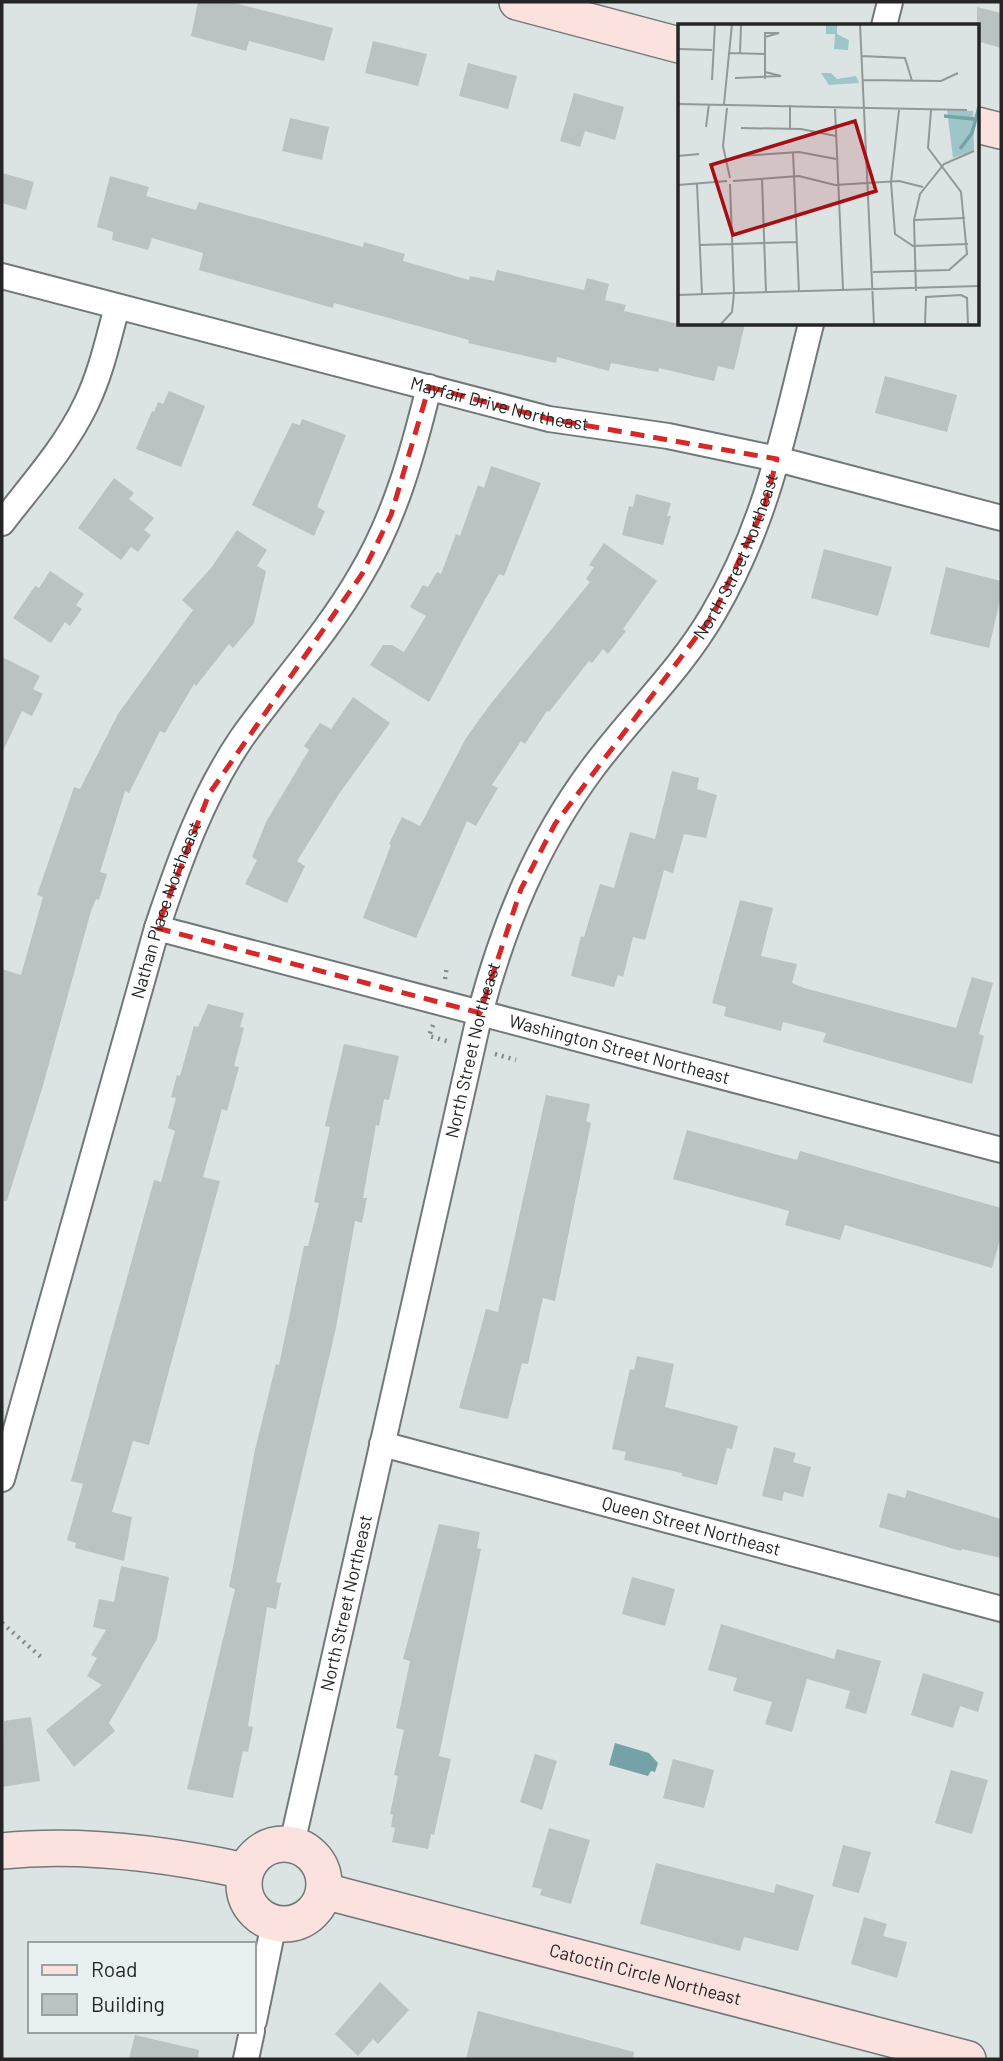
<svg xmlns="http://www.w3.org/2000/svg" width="1003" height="2061" font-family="Barlow,sans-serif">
<rect width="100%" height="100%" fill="#dce3e3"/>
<path fill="#75a2a6" d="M615 1743 649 1753 658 1763 655 1772 651 1771 648 1776 609 1765Z"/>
<path fill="#bbc2c2" d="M198 2H230L333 28 324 61 249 41 246 51 191 36Z
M977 7 1001 13V48L977 41Z
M373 41 427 54 418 86 365 73Z
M468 63 517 76 508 109 459 96Z
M574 93 624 107 615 140 585 131 580 147 560 141Z
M290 118 329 127 322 160 282 151Z
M2 173 34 182 26 210 2 203Z
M110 176 149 187 146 196 196 210 199 202 363 247 364 242 405 254 403 261 469 280 470 276 494 281 497 270 584 290 587 278 609 284 605 300 626 305 624 311 679 324H745L734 370 718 366 714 381 659 368 658 372 611 363 609 371 557 357 556 363 468 343 469 340 334 303 333 308 199 270 203 253 152 238 148 250 112 240 113 232 97 227Z
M885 376 957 395 947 432 875 413Z
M169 391 205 406 181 467 136 449 152 411 154 412 158 402 163 404Z
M302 419 346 435 317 507 325 511 314 536 252 505 292 423 300 425Z
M491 466 541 483 504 576 499 574 429 702 370 665 383 645H392L404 652 426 616 410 607 423 585 428 587 437 572 441 574 456 534 460 536 478 485 484 488Z
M114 478 134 493 129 499 154 518 144 530 151 535 138 552 131 547 121 560 78 528Z
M636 494 671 503 667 516H671L663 545 622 535 629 506 633 507Z
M237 530 267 550 257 566 266 571 254 623 233 648 229 644 196 686 194 684 165 733 160 731 129 793 125 791 100 872 107 874 99 900 96 899 91 911 42 1089 7 1201H2V969L21 975 43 897 37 895 74 787 80 789 118 714 193 610 182 600 211 568Z
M604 543 657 581 623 629 626 631 608 654 603 649 592 663 589 661 549 712 547 711 525 744 521 741 492 785 498 788 476 826 467 821 416 938 363 918 391 845 389 844 402 817 420 826 466 738 492 702 590 582 586 579 594 567 589 565Z
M824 549 892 567 878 616 811 598Z
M946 567 1001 581V595L989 648 930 634Z
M50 571 84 594 76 605 82 609 70 626 65 622 51 643 13 618 35 586 39 588Z
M2 657 40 676 33 689 43 694 32 716 22 711 2 753Z
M353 697 390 723 339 794 297 861 305 866 287 903 245 884 257 860 252 857 266 822 309 750 304 746 320 723 331 729Z
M672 771 699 778 697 789 717 795 706 838 684 834 673 873 664 870 645 940 633 937 623 977 618 975 614 987 571 976 581 936 584 937 600 884 614 888 630 832 655 839Z
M740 900 773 908 761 956 797 964 792 983 804 988 956 1028 972 977 993 983 979 1034 984 1036 972 1084 823 1042 826 1033 783 1022 781 1031 724 1016 726 1007 712 1003Z
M208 1004 244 1013 240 1027 244 1028 234 1066 239 1067 227 1111 222 1109 203 1177 220 1181 149 1445 133 1441 112 1512 132 1517 124 1561 75 1548 76 1543 67 1540 83 1484 71 1481 154 1180 161 1182 175 1131 168 1128 176 1098 171 1097 177 1075 180 1076 194 1026 198 1027Z
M344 1044 399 1056 389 1100 384 1099 379 1126 376 1125 363 1198H367L362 1223 355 1221 336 1328 276 1582 281 1583 276 1609 267 1607 248 1726 253 1727 248 1752 243 1751 233 1798 187 1789 235 1589 229 1587 255 1450 276 1364 279 1365 304 1246H308L319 1203 314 1202 330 1127 325 1126Z
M546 1095 590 1104 586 1121 591 1123 555 1301 543 1298 528 1364 522 1363 508 1419 459 1408 486 1309 498 1312Z
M687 1130 797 1160 800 1151 1001 1208V1236L992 1268 845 1225 840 1240 814 1233 785 1225 789 1211 673 1179Z
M637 1356 674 1364 665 1407 738 1426 732 1449 727 1448 717 1485 682 1476V1473L624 1460 626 1452 612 1449 630 1369 634 1370Z
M774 1447 796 1453 793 1462 811 1467 803 1497 784 1492 782 1501 762 1496Z
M907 1490 1001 1519V1558L962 1549 961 1551 879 1527 888 1493 905 1498Z
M439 1524 480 1532 477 1548 481 1549 439 1756 451 1759 434 1835 431 1834 428 1849 392 1842 395 1828 391 1827 393 1815 390 1814 398 1776 394 1775 404 1730 396 1728 410 1661 403 1659Z
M121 1566 169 1577 157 1639 109 1723 115 1731 74 1767 46 1730 102 1685 87 1676 97 1658 91 1655 106 1630 93 1627 99 1599 114 1602Z
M632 1577 675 1589 665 1626 622 1614Z
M721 1624 834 1659 837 1649 881 1661 866 1714 845 1708 850 1691 807 1679 792 1732 765 1724 772 1702 733 1691 737 1678 708 1670Z
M923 1673 984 1692 978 1712 960 1706 953 1728 911 1715Z
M31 1717 40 1781 2 1787 4 1721Z
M535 1754 557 1761 542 1810 520 1802Z
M673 1759 714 1770 704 1808 663 1798Z
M951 1770 988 1780 972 1834 935 1823Z
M549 1828 590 1840 571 1904 540 1895 542 1889 532 1887Z
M843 1845 871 1852 859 1893 832 1886Z
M656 1863 774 1893 776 1884 814 1895 798 1951 744 1937 740 1951 640 1924Z
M864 1917 887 1924 883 1936 907 1942 897 1978 851 1964Z
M380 1982 409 2010 378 2044 373 2039 358 2056 335 2034Z
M478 2011 634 2052 633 2059H466Z
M135 2035 199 2050 198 2059H129Z"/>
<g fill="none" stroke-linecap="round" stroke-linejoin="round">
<defs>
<g id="street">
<path d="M884 26 890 2"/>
<path id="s1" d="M2 276 549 419 668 436 777 459 1001 518"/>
<path d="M2 523C31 485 65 448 86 404 101 373 108 340 117 307"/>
<path id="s2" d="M157 928 1001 1150"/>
<path id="s3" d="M382 1444 1001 1609"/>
<path id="s4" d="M2 1479 157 928C179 862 202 797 241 739 280 684 326 635 360 576 395 518 413 452 429 387"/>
<path id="s5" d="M292 1844 480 1013C504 924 537 843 592 769 631 716 680 671 713 614 768 521 785 427 811 324"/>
<path d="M254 2021 274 1923"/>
<path d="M246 2059 252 2031"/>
</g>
<g id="secondary">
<path d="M517 2 679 45"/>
<path d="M977 125 1001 131"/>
<circle cx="284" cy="1884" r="40"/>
<path d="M2 1851C82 1843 167 1854 245 1871"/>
<path id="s6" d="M324 1891 968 2059"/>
</g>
</defs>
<use href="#street" stroke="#727879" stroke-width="28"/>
<use href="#secondary" stroke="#727879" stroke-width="38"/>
<path stroke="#848989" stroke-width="4.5" stroke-dasharray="2 5" stroke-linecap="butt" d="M445 979 447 966
M433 1025 429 1036 450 1042
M495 1054 516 1060
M2 1623 41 1657"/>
<use href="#street" stroke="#fff" stroke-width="24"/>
<use href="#secondary" stroke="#fce2de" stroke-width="35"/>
</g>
<path fill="none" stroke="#d62828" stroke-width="5" stroke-dasharray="14 9" stroke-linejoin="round" d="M429 387 549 419 777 459 764 508 713 615 555 824 521 889 480 1013 157 928 209 794 362 574 391 515Z"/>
<g text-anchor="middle" stroke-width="5" stroke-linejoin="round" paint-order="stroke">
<g font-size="18" fill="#242626" stroke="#e9f0f1">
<text dy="6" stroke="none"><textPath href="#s1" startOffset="514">Mayfair Drive Northeast</textPath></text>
<text dy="6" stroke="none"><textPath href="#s5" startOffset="1381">North Street Northeast</textPath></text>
<text dy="6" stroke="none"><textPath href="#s4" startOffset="592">Nathan Place Northeast</textPath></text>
<text dy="6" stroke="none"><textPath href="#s2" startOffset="478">Washington Street Northeast</textPath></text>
<text dy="6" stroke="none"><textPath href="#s5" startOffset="814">North Street Northeast</textPath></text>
<text dy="6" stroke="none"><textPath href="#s3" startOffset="320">Queen Street Northeast</textPath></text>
<text dy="6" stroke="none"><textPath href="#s5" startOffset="247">North Street Northeast</textPath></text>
<text dy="6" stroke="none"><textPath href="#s6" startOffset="332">Catoctin Circle Northeast</textPath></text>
</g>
</g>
<g transform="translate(678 24)">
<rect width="301" height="301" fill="#dce3e3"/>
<path d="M148 1H159V10L171 16 170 26 156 25 157 10H148ZM143 49H153L159 55 178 52 181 59 151 61ZM269 86 295 87 296 127 275 134Z" fill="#9ec6ca"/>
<path fill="none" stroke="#75a2a6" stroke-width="3.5" d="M266 92 296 95M282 125 294 109 301 83"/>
<path fill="none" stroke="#929797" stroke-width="2" d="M182 0 196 301M0 25 34 26M52 29 87 30M62 30 63 0M184 32 227 34 234 57M57 54 103 52 87 48M87 55V9H101L87 13M34 56 37 0M184 56 263 57 280 49M0 80 289 86M46 80 54 0M49 84 45 122 52 154M157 85 165 265M221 86 213 158 217 210 235 222 290 220M28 103 31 80M63 104 123 105 158 112M112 105V81M115 128 121 268M0 132 21 130M64 132 121 128 158 135M84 155 88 269M55 157 121 152 157 161 221 157 245 163M19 160 24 270M0 161 49 157M236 196 287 194M22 221 119 218M195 248 271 246 289 230 283 168 250 124 253 86M238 267 236 196 242 170 266 140 296 127M0 271 56 269 52 160M42 301 54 288 56 269 301 262M247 301 248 273 283 271 289 274 290 301"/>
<path fill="#a50f14" fill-opacity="0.15" stroke="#a50f14" stroke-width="3.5" d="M177 97 198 167 55 211 33 141Z"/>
<rect width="301" height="301" fill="none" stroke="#242626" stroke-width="3.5"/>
</g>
<rect width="1003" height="2061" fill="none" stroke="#242626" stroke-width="7"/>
<rect x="28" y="1942" width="228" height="91" fill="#e9f0f1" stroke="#9a9fa0" stroke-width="2"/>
<rect x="42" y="1965" width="35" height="10" fill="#fce2de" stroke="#9a9fa0" stroke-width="2"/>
<text x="91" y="1977" font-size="21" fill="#242626">Road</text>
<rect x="42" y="1994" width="35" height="21" fill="#bbc2c2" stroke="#9a9fa0" stroke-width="2"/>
<text x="91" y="2012" font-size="21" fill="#242626">Building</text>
</svg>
